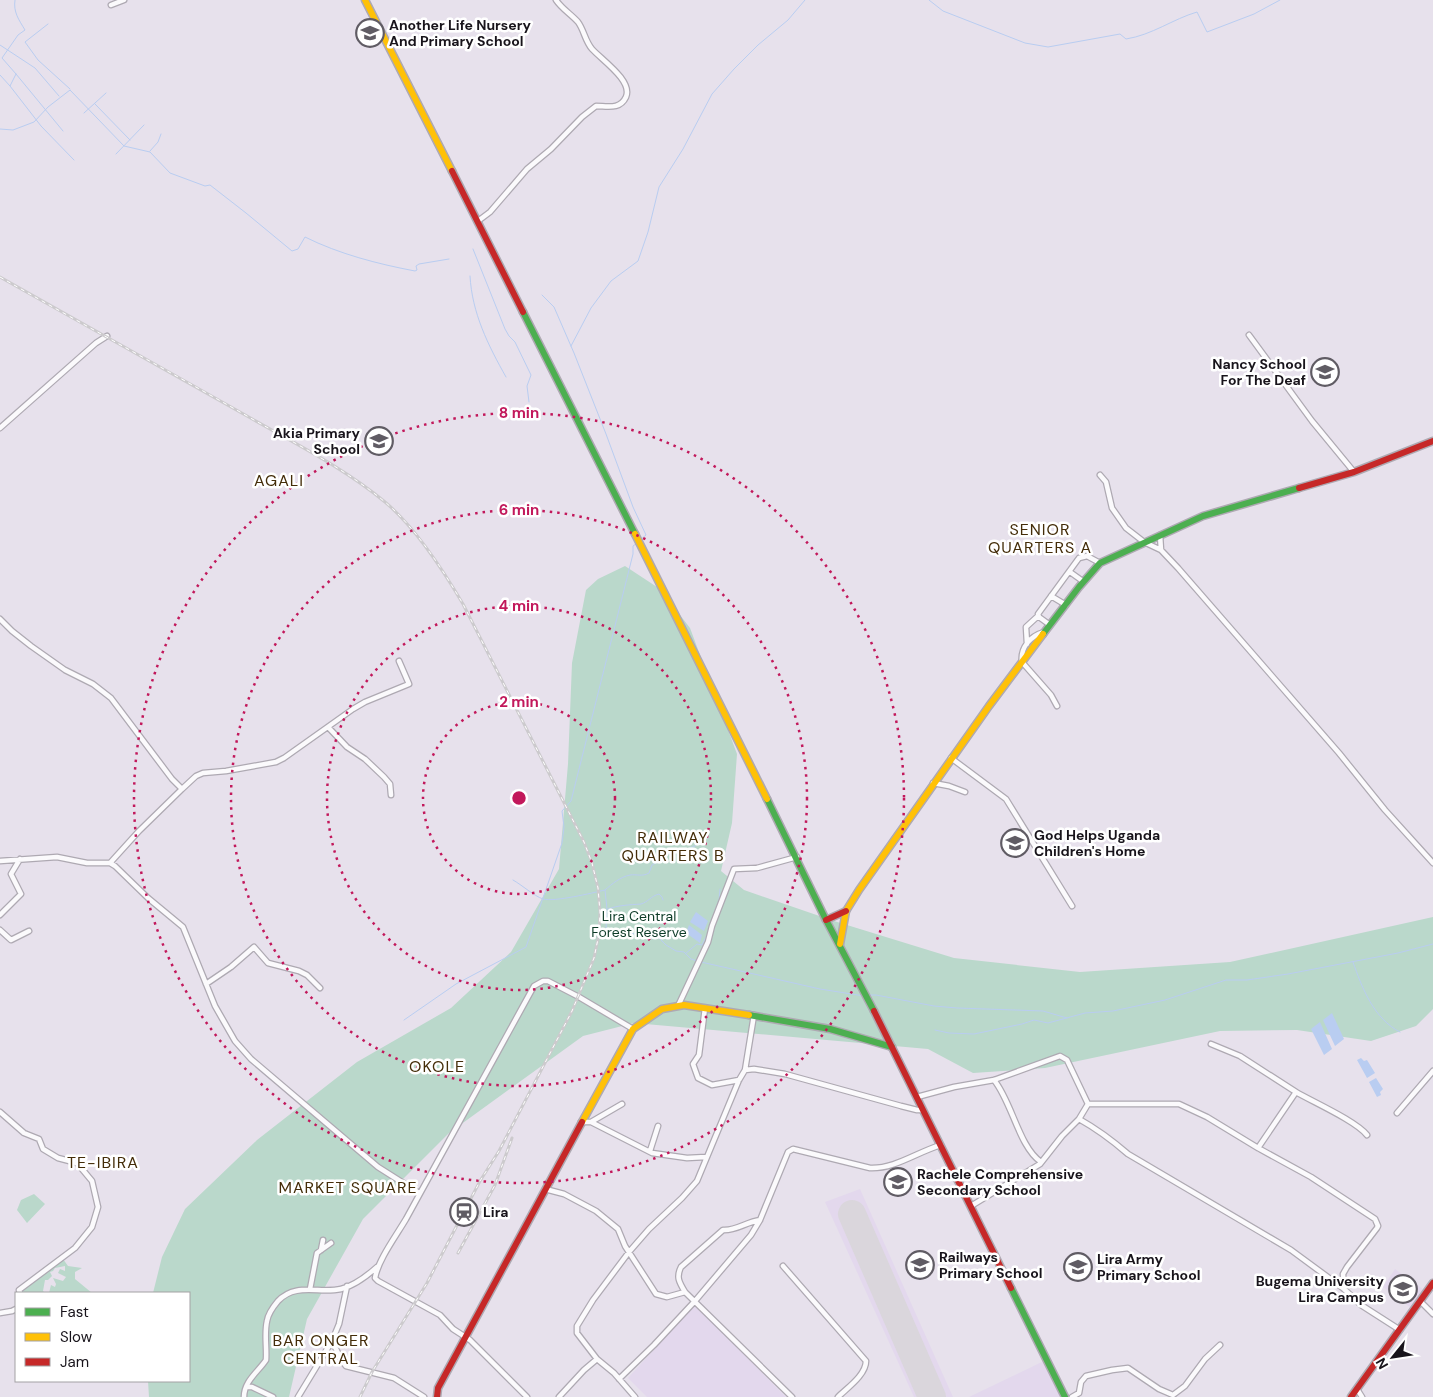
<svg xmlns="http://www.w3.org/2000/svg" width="1433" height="1397" font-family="'DM Sans',sans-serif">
<rect width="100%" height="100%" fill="#e7e1ec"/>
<path fill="#e3d8ed" d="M860 1189 953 1397H914L825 1202Z
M1395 1269 1424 1290 1411 1308 1383 1287Z
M695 1305 786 1397H647L628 1378Z
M1044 1361 1061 1397H969Z"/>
<path fill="#bad8cb" d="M625 566 660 589 690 628 737 754 732 823 721 871 744 890 834 921 954 958 1080 972 1230 962 1433 917V1009L1416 1026 1371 1041 1297 1030 1220 1031 1045 1068 973 1073 928 1049 634 1023 583 1036 449 1133 363 1219 307 1319 289 1397H149L148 1381H189V1293H153L162 1257 185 1209 257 1140 357 1062 451 1008 511 952 559 869 568 764 572 663 586 590 598 579Z
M34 1194 45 1204 27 1223 17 1210 21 1200Z
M63 1259 68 1266 82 1268 75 1272V1279L92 1293H49L51 1285 55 1287 56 1284 53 1278 63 1281 66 1277 58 1273 60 1269 65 1271V1266L55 1268 53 1271 50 1272 52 1276 48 1280H45L43 1291 45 1293H18Z"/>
<path fill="#b9cdf1" d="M696 912 708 921 704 931 690 922Z
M689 925 702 935 700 943 686 933Z
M1332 1013 1344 1039 1335 1046 1323 1020Z
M1320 1022 1332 1049 1324 1055 1311 1029Z
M1361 1058 1364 1061 1367 1060 1375 1073 1367 1078 1357 1060Z
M1376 1078 1383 1089 1380 1092 1381 1095 1377 1097 1369 1082Z"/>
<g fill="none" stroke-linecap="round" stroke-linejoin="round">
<path stroke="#b9cdf1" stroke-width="1" d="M15 0C13 12 19 20 25 30L18 35 2 58 16 74 63 131
M929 0 943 11 1025 43 1048 47 1120 34 1126 39C1152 35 1173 19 1197 12L1207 32 1254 14 1280 0
M48 24 25 42 38 60 70 89
M0 45 35 68 59 96
M0 75 10 86 16 74
M10 86 41 126 74 160
M95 104 130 140
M84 113 106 93
M0 129 13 130 34 122 48 107 70 90 124 146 150 152 170 173 205 186 210 185 246 213 292 251 298 249 305 237C339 254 378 264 415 271L417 270 416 266 419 264 449 259
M150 151 158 142 161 134
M116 154 144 125
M473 249 505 329 509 336 515 342 531 375 527 386 529 402
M470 276C472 313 488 345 506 377
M542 295 554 307 574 353 606 434 633 507 646 535 640 540
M571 346 591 308 611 281 638 261 648 232 659 187 683 149 712 94 734 69 758 45 788 20 805 0
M513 880C522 885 534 896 543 899 555 902 592 893 605 890L607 909 606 929 659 938 666 945 676 951 684 952 691 959 697 961
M605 890C612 884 620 877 630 875 637 874 642 877 649 873L652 865C658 863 660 858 666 855 676 849 696 852 701 839
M608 909C619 905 629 905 641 904 648 902 651 896 659 894L662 897 663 900
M713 917 719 900 720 889
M685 954 697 944 702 945 708 933
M701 962 820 989 864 996
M1353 962C1362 988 1374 1019 1400 1032
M870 995H876L934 1006 957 1008 1043 1011 1067 1018
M404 1020 456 984 526 947 562 843 564 827 562 811 571 801 633 554V546L637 543
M935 1030 949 1033 974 1034 1022 1024 1034 1020 1048 1023 1085 1013 1113 1011 1165 1000 1226 980H1247L1288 974 1398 953 1433 944"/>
<path stroke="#dad6dc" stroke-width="28" d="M852 1214 932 1397"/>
<defs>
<path id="street" d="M111 5 124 0
M478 221 490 212 527 169 551 149 582 117 596 106C607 106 620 110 626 97 633 81 602 60 592 49 585 41 584 30 578 22 571 14 562 9 556 0
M1249 335 1312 421 1354 472
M0 428 96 343 107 336
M1100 475 1106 482 1112 508 1126 528 1144 542 1161 550 1178 568 1339 753 1385 810 1433 863
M1160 535 1161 550
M1070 572 1084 582
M1051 596 1066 605
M0 619 12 631 31 646 65 670 93 684 111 698 172 779 182 789 196 776 203 773 226 771 276 762 284 758 353 709 365 702 409 684 399 661
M1050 625 1039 617 1038 614 1079 558 1087 556 1100 563
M1044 632C1030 636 1020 648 1022 662L1051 695 1057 706
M1027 644 1026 627 1038 616
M328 727 347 747 365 759 384 777 390 784 391 795
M951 758 1006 799 1072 906
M933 783 949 786 965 792
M0 861 57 857 87 863H110L115 866 148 898 183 927 215 1006 235 1041 251 1059 378 1167 419 1193
M110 863 139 831 182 789
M0 915 21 894 11 874 20 859
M0 930 11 940 29 931
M206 984 231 967 254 947 268 963 299 971 307 975 320 988
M678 1006 708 942 712 926 734 869 757 868 797 857
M705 1008 699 1055 693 1064 698 1078 712 1085 739 1080
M1211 1044 1240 1056 1296 1092 1258 1148
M745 1070 754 1069 785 1074 901 1106 917 1110H923
M994 1080C1012 1102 1019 1147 1041 1162
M1296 1092C1313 1102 1356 1121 1367 1135
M917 1097 954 1087 994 1080 1060 1056 1067 1060 1088 1104
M1088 1104 1079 1119C1097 1129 1113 1141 1128 1154L1291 1250 1344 1289 1361 1305 1400 1330
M1088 1104H1179L1207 1117 1258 1148 1311 1177 1375 1219 1378 1226 1377 1228 1347 1267 1343 1274 1344 1289
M0 1112 24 1133 39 1139 43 1149 58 1158 77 1163 92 1181 98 1207 92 1227 75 1248 19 1290 20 1293
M1397 1113 1433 1071
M581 1122H591L622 1104
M591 1122 652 1153 687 1158 706 1157
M650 1151 658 1126
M545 1189 564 1194 596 1211 618 1229 625 1246 656 1294 667 1297 685 1292 792 1397
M971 1206 1040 1164 1062 1136 1079 1119
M321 1250 323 1240
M783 1266 866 1361C866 1375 847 1388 838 1397
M310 1289 317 1253 331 1243
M685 1292C679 1282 676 1277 681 1267L723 1230C736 1231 746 1222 760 1220
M1420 1301 1433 1314
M0 1313 12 1311 16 1309
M332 1341 342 1361 346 1366 394 1378 424 1397
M597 1359 577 1333V1326L593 1300 629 1252 649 1229 682 1198 697 1181 739 1080 745 1070 754 1015
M619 1379 654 1345 695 1301 751 1235 760 1220 788 1152 793 1149 870 1168C895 1169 917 1152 941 1145
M246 1387H252L273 1397
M1357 1389 1362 1397
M244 1397C244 1381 258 1372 266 1360 267 1347 264 1334 267 1321 268 1314 273 1307 278 1301 296 1282 319 1294 341 1289 353 1286 368 1275 377 1267
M298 1397 332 1341 339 1324 347 1286
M527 1397 470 1340 453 1329 440 1315 378 1281 375 1278C378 1260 396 1236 406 1219L534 986 543 981H548L579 997 633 1029
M559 1397 584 1370 597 1359 614 1373 635 1397
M1072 1397 1079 1393 1081 1382 1086 1376 1112 1370 1128 1368 1159 1389 1173 1395 1185 1386 1205 1359 1220 1345"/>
<path id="fast" d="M523 312 635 534
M1043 634 1079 587 1100 563 1203 516 1299 488
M767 799 826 920 874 1011
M749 1015 830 1029 892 1047
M1011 1288 1065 1397"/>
<path id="slow" d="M365 0 452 171
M635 534 767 799
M840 944 846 911 859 890 989 706 1043 634
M582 1122 633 1029 662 1009 684 1005 749 1015"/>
<path id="jam" d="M452 171 523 312
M1299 488 1354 472 1433 441
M826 920 846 911
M874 1011 1011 1288
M437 1397 438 1388 582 1122
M1351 1397 1433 1283"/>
</defs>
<use href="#street" stroke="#aea9b2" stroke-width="7"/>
<use href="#fast" stroke="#aea9b2" stroke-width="9"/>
<use href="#slow" stroke="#aea9b2" stroke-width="9"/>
<use href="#jam" stroke="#aea9b2" stroke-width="9"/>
<use href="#street" stroke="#fbfafc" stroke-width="4.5"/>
<use href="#fast" stroke="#4caf50" stroke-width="6"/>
<use href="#slow" stroke="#ffc107" stroke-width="6"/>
<use href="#jam" stroke="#c62828" stroke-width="6"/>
<defs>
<path id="rail" d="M0 277C82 324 165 369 247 416 294 443 344 468 385 502 416 528 443 570 463 604L584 842 592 863 598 888 600 912 599 934 594 958 572 1011 499 1151 480 1181 427 1283 372 1372 360 1397
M458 1253 495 1185 512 1138"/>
</defs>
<use href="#rail" stroke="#cccacd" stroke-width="3"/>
<use href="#rail" stroke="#fff" stroke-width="1" stroke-dasharray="4" stroke-linecap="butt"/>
</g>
<g fill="none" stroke="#c2185b" stroke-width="2.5" stroke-dasharray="2.5 5">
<circle cx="519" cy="798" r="96"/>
<circle cx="519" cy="798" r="192"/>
<circle cx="519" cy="798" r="288"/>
<circle cx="519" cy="798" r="385"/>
</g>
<defs>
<symbol id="school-ring" viewBox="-11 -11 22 22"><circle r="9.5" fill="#fff" stroke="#605c64" stroke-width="1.5"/><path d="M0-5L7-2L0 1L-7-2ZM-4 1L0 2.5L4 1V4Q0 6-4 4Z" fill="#605c64"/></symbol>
<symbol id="station-ring" viewBox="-11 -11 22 22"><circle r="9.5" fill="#fff" stroke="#605c64" stroke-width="1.5"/><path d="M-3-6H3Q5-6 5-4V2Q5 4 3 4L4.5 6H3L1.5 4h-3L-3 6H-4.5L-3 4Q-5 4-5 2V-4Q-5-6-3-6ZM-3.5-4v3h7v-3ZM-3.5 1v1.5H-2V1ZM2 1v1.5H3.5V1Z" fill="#605c64"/></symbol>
<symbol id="university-ring" viewBox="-11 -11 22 22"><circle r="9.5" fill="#fff" stroke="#605c64" stroke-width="1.5"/><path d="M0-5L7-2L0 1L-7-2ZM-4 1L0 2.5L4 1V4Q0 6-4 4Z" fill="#605c64"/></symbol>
</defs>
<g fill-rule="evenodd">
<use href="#school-ring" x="354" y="17" width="32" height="32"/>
<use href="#school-ring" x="1309" y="356" width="32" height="32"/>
<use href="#school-ring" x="363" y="425" width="32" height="32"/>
<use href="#school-ring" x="999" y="827" width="32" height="32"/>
<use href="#school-ring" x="882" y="1166" width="32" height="32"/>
<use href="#station-ring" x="448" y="1196" width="32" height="32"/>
<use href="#school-ring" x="904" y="1249" width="32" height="32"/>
<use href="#school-ring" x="1062" y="1251" width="32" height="32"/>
<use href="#university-ring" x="1387" y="1273" width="32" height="32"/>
</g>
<g text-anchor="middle" stroke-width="5" stroke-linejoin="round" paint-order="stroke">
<g font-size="14" font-weight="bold" fill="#18141b" stroke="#fff" text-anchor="start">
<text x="389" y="30">Another Life Nursery<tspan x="389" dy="16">And Primary School</tspan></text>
<text x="1306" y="369" text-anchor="end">Nancy School<tspan x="1306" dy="16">For The Deaf</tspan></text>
<text x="360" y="438" text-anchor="end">Akia Primary<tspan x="360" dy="16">School</tspan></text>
<text x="1034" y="840">God Helps Uganda<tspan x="1034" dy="16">Children's Home</tspan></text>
<text x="917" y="1179">Rachele Comprehensive<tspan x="917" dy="16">Secondary School</tspan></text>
<text x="483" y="1217">Lira</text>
<text x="939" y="1262">Railways<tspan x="939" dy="16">Primary School</tspan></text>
<text x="1097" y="1264">Lira Army<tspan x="1097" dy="16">Primary School</tspan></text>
<text x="1384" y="1286" text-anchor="end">Bugema University<tspan x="1384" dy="16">Lira Campus</tspan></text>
</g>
<g font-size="14" fill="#0d3b27" stroke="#fff">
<text x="639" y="921">Lira Central<tspan x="639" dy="16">Forest Reserve</tspan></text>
</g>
<g font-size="16" letter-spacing="1" fill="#442d09" stroke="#fff">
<text x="279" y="486">AGALI</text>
<text x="1040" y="535">SENIOR<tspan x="1040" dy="18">QUARTERS A</tspan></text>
<text x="673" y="843">RAILWAY<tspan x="673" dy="18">QUARTERS B</tspan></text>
<text x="437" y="1072">OKOLE</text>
<text x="103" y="1168">TE-IBIRA</text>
<text x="348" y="1193">MARKET SQUARE</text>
<text x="321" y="1346">BAR ONGER<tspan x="321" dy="18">CENTRAL</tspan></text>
</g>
</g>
<circle cx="519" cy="798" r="8" fill="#c2185b" stroke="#fff" stroke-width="2.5"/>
<g font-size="15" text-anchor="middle" font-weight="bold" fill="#c2185b" stroke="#fff" stroke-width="5" stroke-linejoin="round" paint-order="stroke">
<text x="519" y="418">8 min</text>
<text x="519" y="515">6 min</text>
<text x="519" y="611">4 min</text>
<text x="519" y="707">2 min</text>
</g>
<rect x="15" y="1292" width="175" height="90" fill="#ffffff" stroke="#a3a1a4"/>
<rect x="25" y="1308" width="25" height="8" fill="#4caf50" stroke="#a3a1a4"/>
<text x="60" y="1317" font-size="15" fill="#18141b">Fast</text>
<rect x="25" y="1333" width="25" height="8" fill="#ffc107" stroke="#a3a1a4"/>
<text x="60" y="1342" font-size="15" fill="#18141b">Slow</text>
<rect x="25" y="1358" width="25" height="8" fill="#c62828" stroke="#a3a1a4"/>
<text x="60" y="1367" font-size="15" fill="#18141b">Jam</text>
<g transform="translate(1393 1357) rotate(240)" stroke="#ffffff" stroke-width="4" paint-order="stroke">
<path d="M0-4L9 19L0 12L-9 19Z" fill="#18141b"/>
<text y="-8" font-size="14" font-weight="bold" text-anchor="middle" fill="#18141b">N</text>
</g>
</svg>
